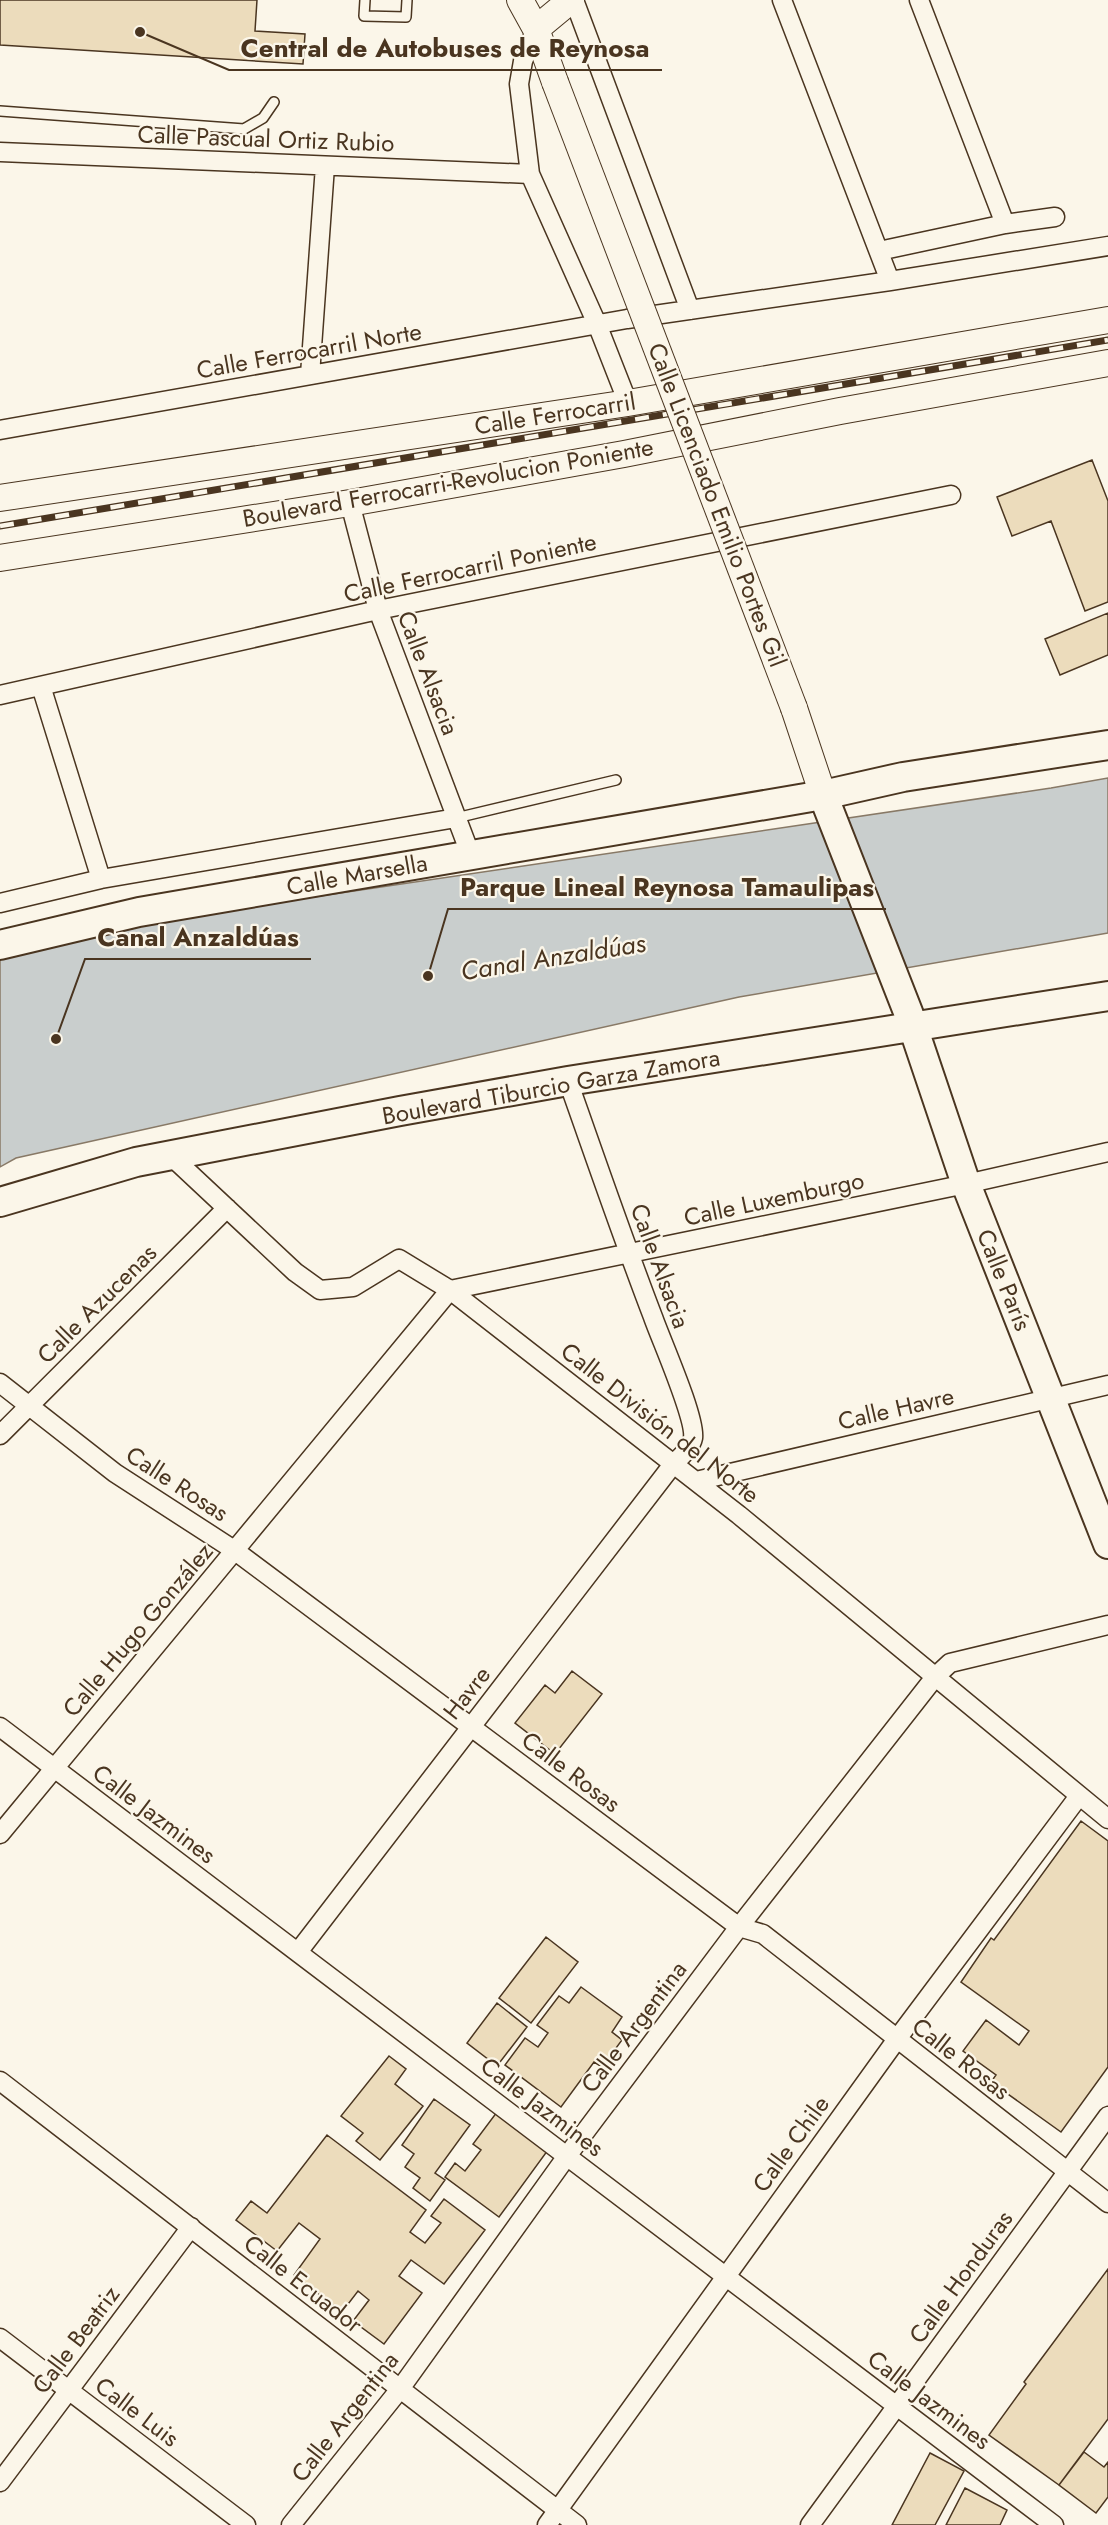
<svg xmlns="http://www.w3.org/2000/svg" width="1108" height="2525" font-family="Jost,sans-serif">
<rect width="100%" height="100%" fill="#fbf6e9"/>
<path fill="#c9cecd" stroke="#887966" stroke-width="1.5" d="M1108 778V933L739 997 16 1158 0 1167V956L151 921 1051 788Z"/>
<path fill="#ecdcbc" stroke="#4a3520" stroke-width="1.5" d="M0 0H257L255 31 305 34 303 64 0 45Z
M1092 460 1108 501V602L1085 611 1051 521 1012 536 997 497Z
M1108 613V655L1060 675 1045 639Z
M572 1671 602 1694 555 1754 515 1723 545 1685 555 1693Z
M1081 1821 1108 1841V2067L1061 2132 991 2082 996 2075 963 2051 986 2020 1019 2045 1029 2031 961 1982 991 1938 994 1940Z
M546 1937 578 1962 531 2023 499 1998Z
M581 1987 622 2017 612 2032 622 2040 602 2067 594 2062 561 2107 505 2065 525 2038 538 2047 548 2033 537 2025 559 1996 569 2003Z
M497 2003 527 2027 497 2066 467 2043Z
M389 2056 406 2069 395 2084 423 2106 380 2160 356 2141 363 2133 341 2116Z
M434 2099 470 2125 435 2173 445 2180 430 2201 413 2188 420 2178 405 2167 414 2154 402 2145Z
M497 2112 548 2150 499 2217 445 2177 455 2163 465 2171 481 2150 473 2144Z
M327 2135 426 2210 410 2232 425 2243 441 2223 431 2216 444 2199 485 2230 444 2284 411 2260 399 2276 422 2293 384 2344 353 2321 369 2300 358 2291 342 2312 294 2275 320 2239 299 2223 277 2251 236 2220 251 2201 267 2213Z
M1108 2269V2419L1059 2485 989 2435 1026 2384 1024 2382Z
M1084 2452 1104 2467 1108 2462V2497L1096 2513 1059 2485Z
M930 2453 964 2471 935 2525H892Z
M965 2488 1007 2510 1000 2525H946Z"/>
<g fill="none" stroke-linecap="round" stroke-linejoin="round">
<defs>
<path id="lane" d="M365 0 364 16 406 17 407 0
M0 111 244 129 263 118 274 102
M456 818 616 780"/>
<path id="street" d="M574 0 690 310
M782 0 890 281
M919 0 1005 224
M536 29 523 61 519 84 530 174 597 324 628 403
M0 152 530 174
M879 251 1005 224 1055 217
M310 375 325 166
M0 430 627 319 890 281 1108 246
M350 503 378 610 471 856
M41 686 101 879
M0 695 378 610 951 495
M0 903 101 879 456 818
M170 1155 295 1272 320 1290 353 1287 399 1259 450 1290 739 1515 1108 1819
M450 1290 966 1184 1108 1152
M0 1383 115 1473 234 1550 739 1927 763 1934 1108 2203
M0 1435 227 1208
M696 1481 1108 1385
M0 1727 1054 2525
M0 1834 450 1290
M298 1952 674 1463C681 1457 691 1448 693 1438 696 1418 661 1340 653 1317 623 1239 596 1160 568 1081
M0 2081 577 2525
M0 2338 246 2525
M0 2482 191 2227
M291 2525 400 2389 567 2156 739 1927 935 1677 950 1663 1108 1625
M547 2525 897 2039 1079 1796
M810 2525 1108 2116"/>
<path id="secondary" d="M520 0 536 29 555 82
M536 29 571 0
M0 498 628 403 1108 320
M0 558 350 503 624 454 840 411 1108 363
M794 708 823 795"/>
<path id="primary" d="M823 795 908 1012 966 1184 1108 1544
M0 945 139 912 823 795 903 777 1108 745
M0 1202 136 1162 400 1111 568 1081 1108 996"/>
</defs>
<use href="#lane" stroke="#4a3520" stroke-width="12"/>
<use href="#street" stroke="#4a3520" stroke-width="21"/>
<use href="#secondary" stroke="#4a3520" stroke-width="28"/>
<use href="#primary" stroke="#4a3520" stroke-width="32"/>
<use href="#lane" stroke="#fbf6e9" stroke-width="9"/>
<use href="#street" stroke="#fbf6e9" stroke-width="18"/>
<use href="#secondary" stroke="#fbf6e9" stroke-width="26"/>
<use href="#primary" stroke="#fbf6e9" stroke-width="28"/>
<defs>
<path id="rail" d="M0 526 1108 340"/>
</defs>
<use href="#rail" stroke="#4a3520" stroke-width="7"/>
<use href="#rail" stroke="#fbf6e9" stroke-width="4.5" stroke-dasharray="14" stroke-linecap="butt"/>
<defs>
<path id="secondary-bridge" d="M555 82 794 708"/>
</defs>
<use href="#secondary-bridge" stroke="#4a3520" stroke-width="28" stroke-linecap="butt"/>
<use href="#secondary-bridge" stroke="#fbf6e9" stroke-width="26"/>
</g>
<g text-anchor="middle" stroke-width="4.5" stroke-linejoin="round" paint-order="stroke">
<g font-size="24" fill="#4a3520" stroke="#fbf6e9">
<text transform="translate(266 139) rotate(2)" y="8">Calle Pascual Ortiz Rubio</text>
<text transform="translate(309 351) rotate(-10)" y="8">Calle Ferrocarril Norte</text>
<text transform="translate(555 414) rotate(-9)" y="8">Calle Ferrocarril</text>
<text transform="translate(448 483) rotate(-10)" y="8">Boulevard Ferrocarri-Revolucion Poniente</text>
<text transform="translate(717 505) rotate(69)" y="8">Calle Licenciado Emilio Portes Gil</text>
<text transform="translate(470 568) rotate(-12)" y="8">Calle Ferrocarril Poniente</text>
<text transform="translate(428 673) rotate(69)" y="8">Calle Alsacia</text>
<text transform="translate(357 875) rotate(-10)" y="8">Calle Marsella</text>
<text transform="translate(551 1087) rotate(-10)" y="8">Boulevard Tiburcio Garza Zamora</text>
<text transform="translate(774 1199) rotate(-12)" y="8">Calle Luxemburgo</text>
<text transform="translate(660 1266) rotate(70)" y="8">Calle Alsacia</text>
<text transform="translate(1004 1280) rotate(68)" y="8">Calle París</text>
<text transform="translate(97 1304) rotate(-45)" y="8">Calle Azucenas</text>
<text transform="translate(896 1409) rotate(-13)" y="8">Calle Havre</text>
<text transform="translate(660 1423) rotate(38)" y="8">Calle División del Norte</text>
<text transform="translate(177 1484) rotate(33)" y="8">Calle Rosas</text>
<text transform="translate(138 1630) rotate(-50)" y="8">Calle Hugo González</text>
<text transform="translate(467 1693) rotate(-52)" y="8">Havre</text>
<text transform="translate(571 1772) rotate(37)" y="8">Calle Rosas</text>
<text transform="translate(154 1814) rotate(37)" y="8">Calle Jazmines</text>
<text transform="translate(634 2027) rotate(-53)" y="8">Calle Argentina</text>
<text transform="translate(961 2059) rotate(38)" y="8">Calle Rosas</text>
<text transform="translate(542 2107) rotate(37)" y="8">Calle Jazmines</text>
<text transform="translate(791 2144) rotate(-54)" y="8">Calle Chile</text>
<text transform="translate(961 2277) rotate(-54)" y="8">Calle Honduras</text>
<text transform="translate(303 2284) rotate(38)" y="8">Calle Ecuador</text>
<text transform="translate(76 2340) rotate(-53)" y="8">Calle Beatriz</text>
<text transform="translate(929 2400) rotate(37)" y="8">Calle Jazmines</text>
<text transform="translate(137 2412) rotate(37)" y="8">Calle Luis</text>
<text transform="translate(345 2417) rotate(-52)" y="8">Calle Argentina</text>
</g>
<g font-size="26" font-style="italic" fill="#4a3520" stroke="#fbf6e9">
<text transform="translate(553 957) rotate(-9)" y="9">Canal Anzaldúas</text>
</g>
</g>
<path fill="none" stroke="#4a3520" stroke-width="2" d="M140 32L229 70H662M428 976L448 909H886M56 1039L85 959H311"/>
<g fill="#4a3520" stroke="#fbf6e9" stroke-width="2">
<circle cx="140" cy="32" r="6"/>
<circle cx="428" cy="976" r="6"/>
<circle cx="56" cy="1039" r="6"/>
</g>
<g font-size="26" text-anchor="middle" font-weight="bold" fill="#4a3520" stroke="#fbf6e9" stroke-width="4.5" stroke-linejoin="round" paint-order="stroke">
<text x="445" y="57">Central de Autobuses de Reynosa</text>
<text x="667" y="896">Parque Lineal Reynosa Tamaulipas</text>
<text x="198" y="946">Canal Anzaldúas</text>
</g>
</svg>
